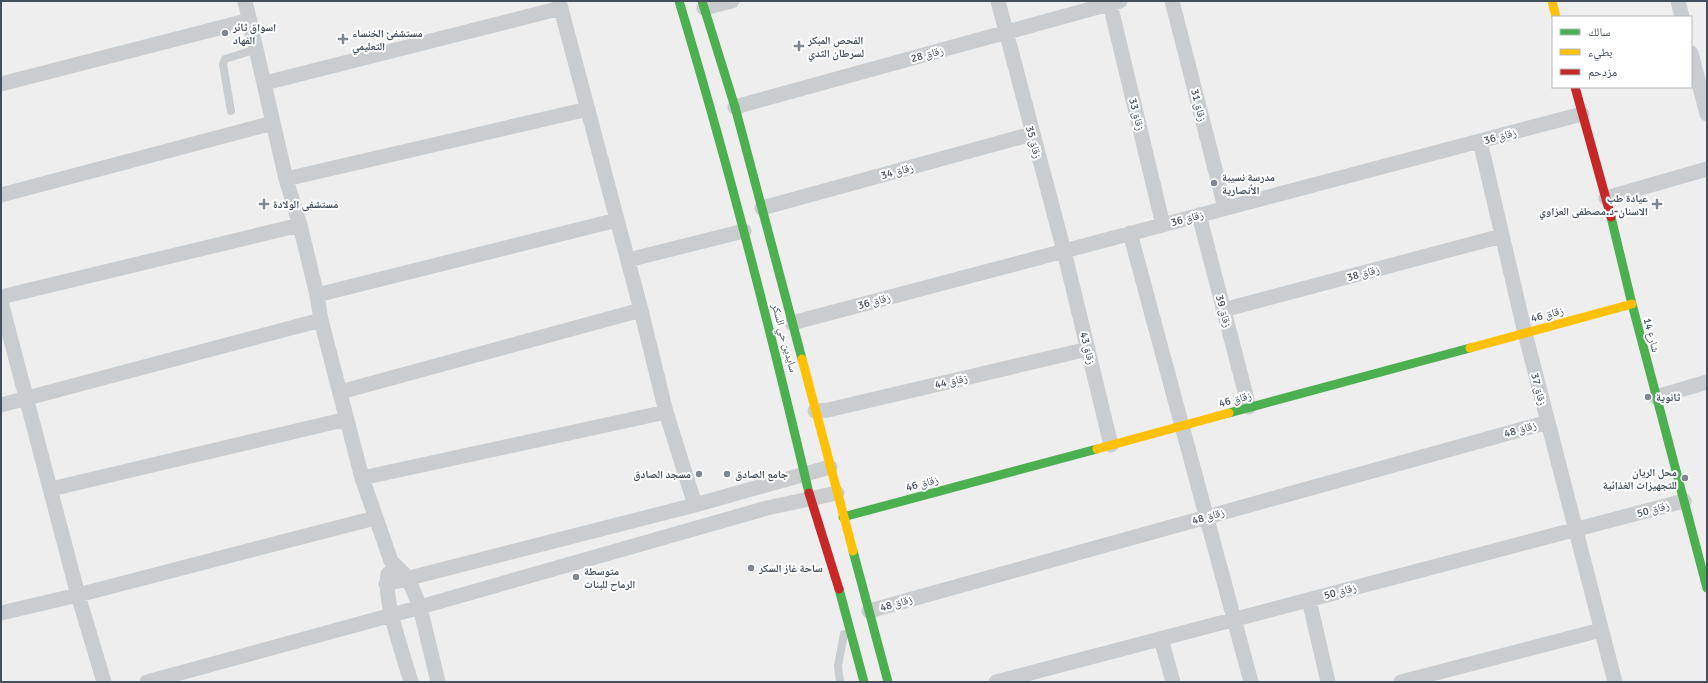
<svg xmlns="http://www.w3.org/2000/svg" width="1708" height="683" font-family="Signika,'Noto Naskh Arabic',sans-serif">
<rect width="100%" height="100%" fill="#efeeee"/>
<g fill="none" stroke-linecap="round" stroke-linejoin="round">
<path stroke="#cacdcf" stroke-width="8" d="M231 111 223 64 225 59 257 49
M840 682 838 666 844 634"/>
<path stroke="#cacdcf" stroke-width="15" d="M245 1 286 179 300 225 317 295 321 320 362 478 391 561 408 578 420 607 438 682
M559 1 641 310 666 412 695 505
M998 1 1064 251 1111 445
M1172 1 1225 208
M1678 1 1682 17
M1110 4 1163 225
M704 8 732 1
M1691 53 1707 114
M265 83 561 8
M1 84 250 20
M735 107 1120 1
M1480 141 1525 333 1615 682
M286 179 588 109
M1 195 273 123
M1606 198 1707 169
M762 208 1032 134
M1199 215 1249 407
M1130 233 1251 682
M628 260 744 231
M317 295 617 220
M1 297 300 225
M1 302 78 595 104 682
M1223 310 1502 236
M792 323 1582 114
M340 392 641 310
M1656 397 1707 382
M1 405 321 320
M815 411 828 410 1088 349
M362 478 666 412
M51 489 347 419
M388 574C383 602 403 653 411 682
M386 584 695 505 830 467
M1309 600 1328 682
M869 611 1548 422
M1 613 78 595 375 518
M1161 639 1173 682
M147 682 392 615 767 508 837 493
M996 682 1684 501
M1401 682 1601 630"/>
<path stroke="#4caf50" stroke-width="9" d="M679 1C728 163 770 328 809 493
M702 1 735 107 802 359
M1611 217 1632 304 1707 588
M1229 413 1470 348
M843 517 1097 449
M853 551 888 682
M839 589 864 682"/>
<path stroke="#ffc107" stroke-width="9" d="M1552 1 1556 17
M1470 348 1632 304
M802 359 853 551
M1097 449 1229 413"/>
<path stroke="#c62828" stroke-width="9" d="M1575 87 1611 217
M809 493 839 589"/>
</g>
<g fill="#7f8790" stroke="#fff" stroke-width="1.5">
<circle cx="225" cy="33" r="4"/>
<path d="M341 33h4v4h4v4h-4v4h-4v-4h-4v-4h4z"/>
<path d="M797 40h4v4h4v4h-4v4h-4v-4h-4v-4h4z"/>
<circle cx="1214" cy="183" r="4"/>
<path d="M262 198h4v4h4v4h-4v4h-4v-4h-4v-4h4z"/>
<path d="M1655 198h4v4h4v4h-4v4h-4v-4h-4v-4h4z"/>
<circle cx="1648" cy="397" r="4"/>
<circle cx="699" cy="474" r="4"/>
<circle cx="727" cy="474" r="4"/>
<circle cx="1685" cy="478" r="4"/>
<circle cx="751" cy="568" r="4"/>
<circle cx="576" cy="577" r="4"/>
</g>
<g text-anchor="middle" stroke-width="4" stroke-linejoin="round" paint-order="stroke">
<g font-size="11" font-weight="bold" fill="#434f5d" stroke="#fff" text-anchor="start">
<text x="233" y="31">اسواق ثائر<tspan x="233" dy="13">الفهاد</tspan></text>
<text x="352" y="37">مستشفئ الخنساء<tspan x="352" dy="13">التعليمي</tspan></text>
<text x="808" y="44">الفحص المبكر<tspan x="808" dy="13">لسرطان الثدي</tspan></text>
<text x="1222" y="181">مدرسة نسيبة<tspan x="1222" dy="13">الأنصارية</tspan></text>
<text x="1648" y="202" text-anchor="end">عيادة طب<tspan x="1648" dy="13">الاسنان-د.مصطفى العزاوي</tspan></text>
<text x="273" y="208">مستشفى الولادة</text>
<text x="1656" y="401">ثانوية</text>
<text x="1677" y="476" text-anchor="end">محل الريان<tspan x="1677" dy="13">للتجهيزات الغذائية</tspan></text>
<text x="691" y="478" text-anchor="end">مسجد الصادق</text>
<text x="735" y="478">جامع الصادق</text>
<text x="759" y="572">ساحة غاز السكر</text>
<text x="584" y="575">متوسطة<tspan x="584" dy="13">الرماح للبنات</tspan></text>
</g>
<g font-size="11" fill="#434f5d" stroke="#fff">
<text transform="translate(927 54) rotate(-15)" y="4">زقاق 28</text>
<text transform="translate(1199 105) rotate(76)" y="4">زقاق 31</text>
<text transform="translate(1137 114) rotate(76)" y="4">زقاق 33</text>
<text transform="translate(1500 136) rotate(-15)" y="4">زقاق 36</text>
<text transform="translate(1034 142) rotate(75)" y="4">زقاق 35</text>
<text transform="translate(897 171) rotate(-15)" y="4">زقاق 34</text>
<text transform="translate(1187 218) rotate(-15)" y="4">زقاق 36</text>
<text transform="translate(1363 273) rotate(-15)" y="4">زقاق 38</text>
<text transform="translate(874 301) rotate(-15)" y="4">زقاق 36</text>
<text transform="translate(1224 311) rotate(75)" y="4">زقاق 39</text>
<text transform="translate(1547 314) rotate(-15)" y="4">زقاق 46</text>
<text transform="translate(1652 335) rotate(75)" y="4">شارع 14</text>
<text transform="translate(785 338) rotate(75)" y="4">سايدين حي السكر</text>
<text transform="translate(1088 348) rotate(76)" y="4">زقاق 43</text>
<text transform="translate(951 381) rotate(-13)" y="4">زقاق 44</text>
<text transform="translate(1539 389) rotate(76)" y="4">زقاق 37</text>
<text transform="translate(1235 399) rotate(-15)" y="4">زقاق 46</text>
<text transform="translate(1520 429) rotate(-16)" y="4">زقاق 48</text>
<text transform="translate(922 483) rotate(-15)" y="4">زقاق 46</text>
<text transform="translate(1653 509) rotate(-15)" y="4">زقاق 50</text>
<text transform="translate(1208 516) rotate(-16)" y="4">زقاق 48</text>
<text transform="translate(1340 591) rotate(-15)" y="4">زقاق 50</text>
<text transform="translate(896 603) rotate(-16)" y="4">زقاق 48</text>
</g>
</g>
<rect width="1708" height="683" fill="none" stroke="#434f5d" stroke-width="4"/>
<rect x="1552" y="16" width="140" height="72" fill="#ffffff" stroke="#b4b9be"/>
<rect x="1560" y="29" width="20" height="6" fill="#4caf50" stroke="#b4b9be"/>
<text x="1588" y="36" font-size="12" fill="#434f5d">سالك</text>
<rect x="1560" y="49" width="20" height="6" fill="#ffc107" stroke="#b4b9be"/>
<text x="1588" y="56" font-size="12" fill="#434f5d">بطيء</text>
<rect x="1560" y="69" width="20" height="6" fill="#c62828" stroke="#b4b9be"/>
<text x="1588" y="76" font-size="12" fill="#434f5d">مزدحم</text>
</svg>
